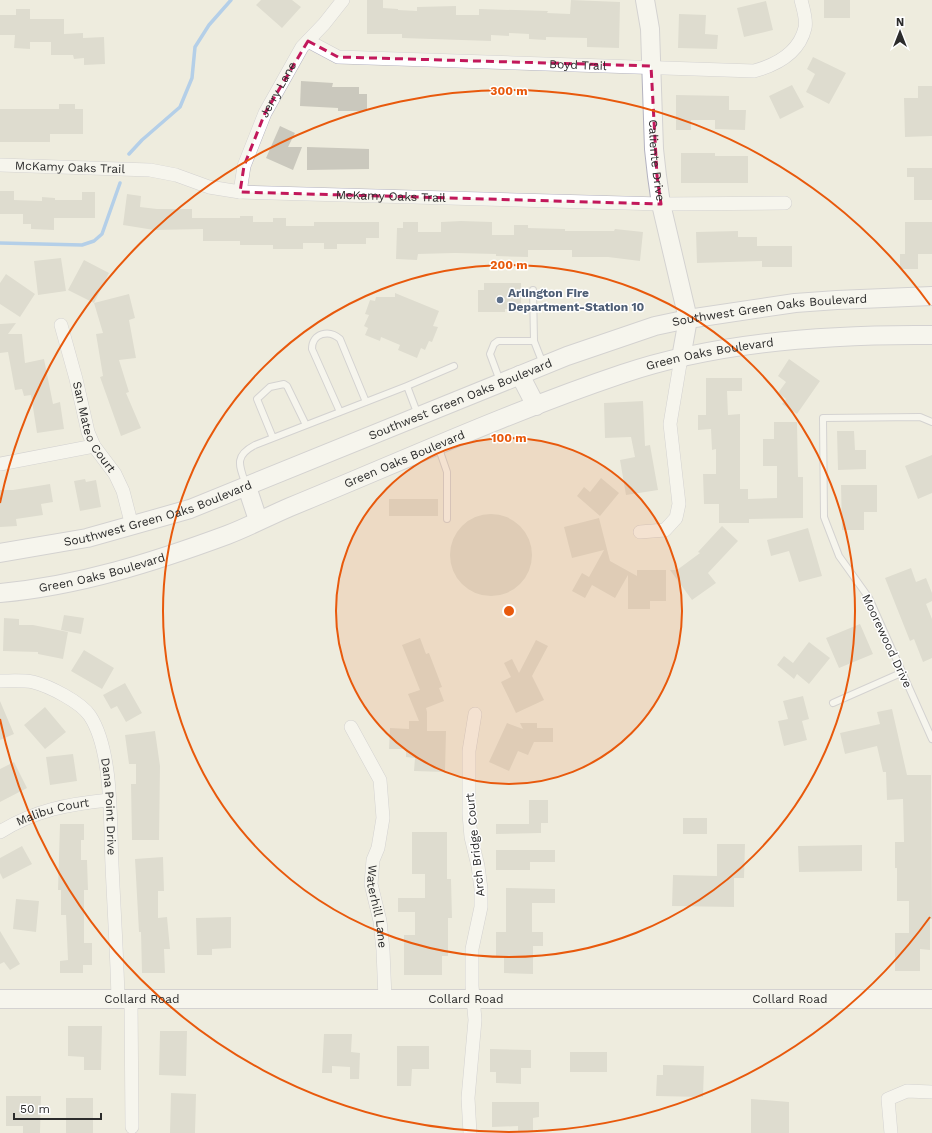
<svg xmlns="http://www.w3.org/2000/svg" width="932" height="1133" font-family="'Work Sans',sans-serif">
<rect width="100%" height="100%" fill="#eeecde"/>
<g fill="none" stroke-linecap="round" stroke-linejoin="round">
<path stroke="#6eaaf3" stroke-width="3.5" d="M129 154 142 140 180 107 192 78 195 47 209 25 231 0
M0 243 82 245 94 241 102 234 120 183"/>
</g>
<path fill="#cac8bd" d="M261 0H292L301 7 282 28 256 5Z
M367 0H383V8L398 9V10L417 11V7L456 6V15H479V9L548 11 547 13 570 14 571 0 620 2 619 48 587 47V38L546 37V40L529 39V34L509 33V36L491 35V41L402 38V34H367Z
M824 0H850V18H824Z
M766 1 773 30 744 37 737 8Z
M16 9H30V19H64V34L83 33V38L104 37 105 64 84 65V58L74 59 73 55H51V42H30V49L14 48 15 35H0V15H16Z
M679 14 706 15 705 34 718 35 717 49 678 48Z
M813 57 846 73 829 104 806 92 815 74 807 69Z
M301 81 333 83 332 87H359V94H367V111H338V108L300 106Z
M792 85 804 107 780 119 769 96Z
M918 86H932V136L905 137 904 98H918Z
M676 95 729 96V110H746L745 130 715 129V120H691V130H676Z
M59 104H75V109H83V134H50V142H0V109H59Z
M280 126 295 133 288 147H302L293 170 266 158Z
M307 147 369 149V169L307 170Z
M681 153H715V156H748V183H681Z
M907 168H932V200H914V177H907Z
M0 191H14V200L42 201V197L55 198V200H82V192H95V218H54V230L31 229V224H23V214H0Z
M127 194 141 196 140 207 157 209H192V218H240V216H253V222H273V218H286V226H314V222H379V238H366V244H337V249H324V243H303V249H273V245H240V241H203V229L154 230 123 225Z
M461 221 492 222V235H514V225H528V228L565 229V231H614L615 229 643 232 640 261 608 257H572V250H528V257L496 256V254L455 253 418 254 417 260 396 259 397 228H403V222H418V232H441V222Z
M905 222H932V254H918V269H900V254H905Z
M738 231V237H757V246H792V267H762V261L697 263 696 232Z
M61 258 66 291 38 295 34 261Z
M84 260 109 273 94 303 68 290Z
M6 274 35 294 20 317 0 304V283Z
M484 283H521V309H505V312H478V290H484Z
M395 293 439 311 433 326 438 327 432 342 429 341 425 350 421 348 417 358 398 350 400 345 381 337 380 341 365 335 368 328 364 326 369 315 365 314 370 300 375 301 376 297H395Z
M129 294 135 318 129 320 136 358 119 360 129 392 126 393 141 428 121 436 100 377 103 376 96 334 103 333 94 303Z
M16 323 8 334H22L25 363 44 359 53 404 60 402 64 429 37 433 31 395 24 396 22 389 15 390 8 352 0 353V324Z
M789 359 820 381 797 414 782 404 786 399 778 393 786 382 778 376Z
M706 378H742V391H727L728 415 740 414V489H748V499L777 498V466H763V439H774V422H797L798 477H803V518L749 519V523H719V504H704L703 474H716V449L712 450 711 429 698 430V415H706Z
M643 401 645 446 650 445 658 490 626 495 620 460 635 457 631 437 605 438 604 403Z
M837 431H854L855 450H866V469L838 470Z
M932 455V493L918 499 905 466Z
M601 478 619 493 600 516 577 496 584 487 590 492Z
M85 479 86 482 96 480 101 507 80 511 74 481Z
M50 484 53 502 41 504 43 515 16 519 17 526 0 527V490H13Z
M841 485H877V512H864V530H842Z
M389 499H438V516H389Z
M450 555a41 41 0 1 1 82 0a41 41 0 1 1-82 0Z
M599 518 610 561 637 576V570H666V601H650V609H628V575L615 598 592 585 585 598 572 591 582 573 589 577 604 550 572 558 564 527Z
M722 526 738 541 708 573 716 583 692 600 670 570H677L700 553 698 552Z
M808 528 822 576 799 582 789 551 771 556 767 540Z
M911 568 916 582 926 578 932 593V601L926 604 932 619V658L923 662 914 639 910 641 885 578Z
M64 615 84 618 81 634 61 630Z
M4 618 19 619V625H33L68 632 63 659 38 654V652L3 651Z
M860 624 873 654 839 668 826 638Z
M420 638 426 654 429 653 442 687 439 688 444 701 426 708 427 712V731H446L445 772 414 771 415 758 406 757V749H389L390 728 409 729V721H419L408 694 420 690 402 645Z
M536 640 548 646 532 676 544 700 516 713 501 682 511 677 504 663 512 659 519 673Z
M809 642 830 658 809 684 797 674 794 679 777 665 784 656 793 663Z
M84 650 114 668 102 689 71 671Z
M125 683 142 713 126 722 117 706 111 709 103 695Z
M803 696 809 719 802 721 807 740 784 746 778 721 788 719 783 701Z
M0 701 14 734 0 740Z
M45 707 66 732 45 749 24 725Z
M892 709 907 775H931L932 919H930V950L920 949V971H895V933H909V901H897V868H895V842H904L903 799 887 800 886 772H883L877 746 845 754 840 733 880 724 877 712Z
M507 723 523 729 520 723H537V728H553V742H534L528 755 518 751 509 771 489 762Z
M155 731 160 766 159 840H132L131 784H136V764H129L125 735Z
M73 754 77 781 50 785 46 757Z
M14 762 27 788 0 802V769Z
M529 800H548V823H541V833L496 834V824H529Z
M683 818H707V834H683Z
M60 824H84V840H81V860H87L88 890H84V943H92V965H83V973H60V961L68 960 66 915H61V890H58Z
M412 832H447V879H451L452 918H448V956H442V975H404V935H415V912H398V898H425V874H412Z
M717 844H745L744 878H734V907L672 906 673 875 717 876Z
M862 845V871L799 872 798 846Z
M22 846 32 864 3 879 0 873V858Z
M496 850H555V862H530V870H496Z
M163 857 164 891H158V918L167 917 170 949H164L165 973H142L141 932H139L135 859Z
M506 888 555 889V903H532V932H543V946H533V974L504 973V957H496V932H506Z
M16 899 39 901 36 932 13 929Z
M231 917V948L212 949V955H197L196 918Z
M0 931 20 964 10 970 4 962 0 964Z
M68 1026H102L101 1070H84V1057L68 1056Z
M160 1031H187L186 1076 159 1075Z
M324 1034H352L351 1052 360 1053 359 1079H350V1067L332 1066V1073H322Z
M397 1046H429V1069H412L411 1086H397Z
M490 1049 531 1050V1068H521V1084L496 1083V1072H490Z
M570 1052H607V1072H570Z
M663 1065 704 1066 703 1097 656 1096 657 1075H663Z
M171 1093 196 1094 195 1133H170Z
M6 1096H41L40 1133H23V1126H6Z
M66 1098H93V1133H66Z
M751 1099 789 1102V1133H751Z
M492 1102H539V1117L533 1118V1131H518V1126L492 1127Z"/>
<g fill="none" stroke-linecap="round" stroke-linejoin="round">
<defs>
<path id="lane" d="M533 290 534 341 543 364
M500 381 490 354 494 344 498 341H534
M407 386 454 366
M340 412 312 349C312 333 329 329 340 339L366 402
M932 422 920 417 823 418 824 517 839 556 869 598 932 739
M273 438 257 399 270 387 284 384 287 386 306 425
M438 446 447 472V519
M246 485C239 465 234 456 255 445L407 386 418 415
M833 703 901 673"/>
<g id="street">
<path id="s1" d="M308 41 338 57 754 71C776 65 799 53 805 28 807 20 803 8 801 0"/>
<path id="s2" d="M0 165 150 170 176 175 209 187 240 192 661 204 785 203"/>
<path id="s3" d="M240 192 244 166 265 113 302 47 324 24 343 0"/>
<path id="s4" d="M61 325 76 379 88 432 94 446 115 474 123 491 132 526"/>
<path d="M0 464 94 446"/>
<path d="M640 532 665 530 676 518 679 504 670 424 681 358"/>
<path id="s5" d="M0 681C11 681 23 680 33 682 49 686 81 702 90 716 113 751 110 824 112 865 114 910 117 955 118 999"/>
<path id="s6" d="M351 727 380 780 383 818 378 848 373 860 371 884 380 921 383 950 385 999"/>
<path id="s7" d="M0 832C35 810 69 804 109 800"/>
<path d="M131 999 132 1127"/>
<path d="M470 1133 468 1098 475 1020 472 986V949L481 907V889L478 866 471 837 469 814V751L475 714"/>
<path d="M891 1133 888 1099 907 1091 932 1092"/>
</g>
<g id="secondary">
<path id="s8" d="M645 0 650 29 654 149 657 176 661 204 688 319 681 358"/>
<path d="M520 375 536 406"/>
<path d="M247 487 258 520"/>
<path id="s9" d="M0 553 87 538 190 509 567 356 655 326 688 319 795 303 837 300 932 296"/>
<path id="s10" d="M0 593C78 586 154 562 227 535 248 527 269 516 290 507 400 462 509 412 622 374 716 342 833 334 932 335"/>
<path id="s11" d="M0 999H932"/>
</g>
</defs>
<use href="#lane" stroke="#b3b2c0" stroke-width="8"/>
<use href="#street" stroke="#b3b2c0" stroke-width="14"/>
<use href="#secondary" stroke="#b3b2c0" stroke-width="20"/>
<use href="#lane" stroke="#fff" stroke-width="6"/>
<use href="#street" stroke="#fff" stroke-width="13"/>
<use href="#secondary" stroke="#fff" stroke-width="18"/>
</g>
<path d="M0 0H932V1133H0ZM308 41 338 57 651 66 657 176 661 204 240 192 244 166 265 113Z" fill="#eeecde" fill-opacity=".55" fill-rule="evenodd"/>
<path fill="none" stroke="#c2185b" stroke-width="3" stroke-dasharray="8 5" stroke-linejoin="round" d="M308 41 338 57 651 66 657 176 661 204 240 192 244 166 265 113Z"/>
<circle cx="509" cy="611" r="173" fill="#e8590c" fill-opacity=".12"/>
<g fill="none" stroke="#e8590c" stroke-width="2">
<circle cx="509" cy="611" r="173"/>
<circle cx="509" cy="611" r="346"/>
<path d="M930 917A520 520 0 0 1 0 719M0 503A520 520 0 0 1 930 305"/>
</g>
<circle fill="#5c6f8a" stroke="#fff" stroke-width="1.5" cx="500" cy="300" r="4"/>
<g text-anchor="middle" stroke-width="3" stroke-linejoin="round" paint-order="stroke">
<g font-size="12" fill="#2c2c2c" stroke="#fff">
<text dy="4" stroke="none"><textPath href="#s1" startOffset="274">Boyd Trail</textPath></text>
<text dy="4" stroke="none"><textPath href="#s3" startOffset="110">Jerry Lane</textPath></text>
<text dy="4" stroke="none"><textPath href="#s8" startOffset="161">Caliente Drive</textPath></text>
<text dy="4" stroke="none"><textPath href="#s2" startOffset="70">McKamy Oaks Trail</textPath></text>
<text dy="4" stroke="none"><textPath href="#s2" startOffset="394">McKamy Oaks Trail</textPath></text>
<text dy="4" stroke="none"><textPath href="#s9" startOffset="811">Southwest Green Oaks Boulevard</textPath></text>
<text dy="4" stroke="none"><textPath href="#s10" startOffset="752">Green Oaks Boulevard</textPath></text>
<text dy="4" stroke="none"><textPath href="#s9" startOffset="487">Southwest Green Oaks Boulevard</textPath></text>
<text dy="4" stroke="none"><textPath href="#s4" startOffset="108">San Mateo Court</textPath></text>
<text dy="4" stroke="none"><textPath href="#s10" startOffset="428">Green Oaks Boulevard</textPath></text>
<text dy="4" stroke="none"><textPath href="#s9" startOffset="163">Southwest Green Oaks Boulevard</textPath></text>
<text dy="4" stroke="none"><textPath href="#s10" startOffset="104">Green Oaks Boulevard</textPath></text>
<text transform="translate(887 641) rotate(65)" y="4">Moorewood Drive</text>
<text dy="4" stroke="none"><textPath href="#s5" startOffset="194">Dana Point Drive</textPath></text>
<text dy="4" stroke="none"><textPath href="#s7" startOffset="57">Malibu Court</textPath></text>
<text transform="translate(475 845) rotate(-96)" y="4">Arch Bridge Court</text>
<text dy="4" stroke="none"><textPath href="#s6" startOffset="189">Waterhill Lane</textPath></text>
<text dy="4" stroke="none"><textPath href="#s11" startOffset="142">Collard Road</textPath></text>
<text dy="4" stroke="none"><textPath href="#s11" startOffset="466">Collard Road</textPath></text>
<text dy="4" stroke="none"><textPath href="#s11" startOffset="790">Collard Road</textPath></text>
</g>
<g font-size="12" font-weight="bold" fill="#4e5e75" stroke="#fff" text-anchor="start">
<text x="508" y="297">Arlington Fire<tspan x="508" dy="14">Department-Station 10</tspan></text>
</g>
</g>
<circle cx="509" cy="611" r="6" fill="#e8590c" stroke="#fff" stroke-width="2"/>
<g font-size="12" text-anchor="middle" font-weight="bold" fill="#e8590c" stroke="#fff" stroke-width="3" stroke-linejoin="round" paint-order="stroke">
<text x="509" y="95">300 m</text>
<text x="509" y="269">200 m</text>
<text x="509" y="442">100 m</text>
</g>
<g transform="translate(900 32)" stroke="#ffffff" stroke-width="3" paint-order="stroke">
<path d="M0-3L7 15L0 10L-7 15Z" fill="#2c2c2c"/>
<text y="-6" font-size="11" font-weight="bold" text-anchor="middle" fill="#2c2c2c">N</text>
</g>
<path d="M14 1113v6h87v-6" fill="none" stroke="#2c2c2c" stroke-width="2"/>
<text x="20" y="1113" font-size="12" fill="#2c2c2c" stroke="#ffffff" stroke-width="3" paint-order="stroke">50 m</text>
</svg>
